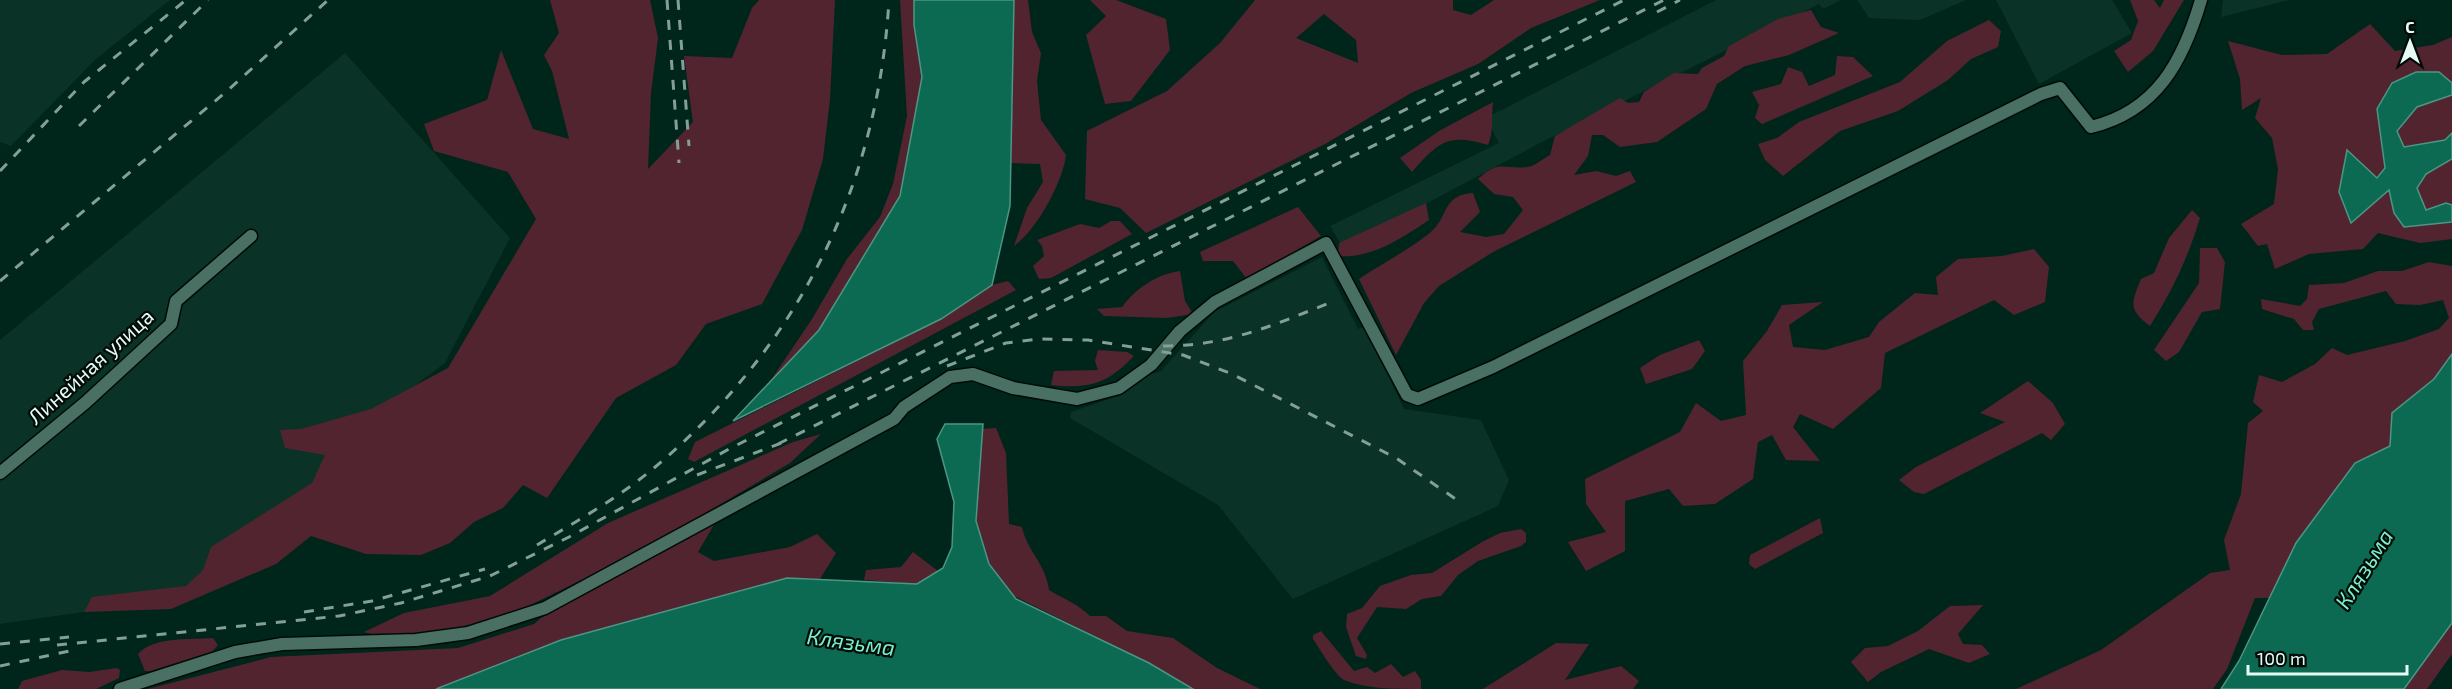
<svg xmlns="http://www.w3.org/2000/svg" width="2452" height="689" font-family="'Exo 2',sans-serif">
<rect width="100%" height="100%" fill="#00251b"/>
<path fill="#0b3227" d="M0 0H170L96 59 11 146 0 142Z
M1716 0H1841L1823 9 1819 4 1542 142 1343 248 1330 226 1499 143 1486 118Z
M1857 0H1966L1920 20 1869 18Z
M1996 0H2112L2132 33 2039 84Z
M2223 0H2289L2221 17Z
M345 53 510 238 445 363 397 399 309 498 186 586 84 612 0 624V340Z
M1322 257 1358 329 1365 326 1404 409 1481 420 1509 480 1498 506 1293 599 1218 505 1070 418 1071 412 1118 396 1148 375 1161 371 1214 312Z"/>
<path fill="#522430" fill-rule="evenodd" d="M550 0H650L658 38 651 93 648 169 693 122 684 56 732 58 752 8 759 0H835L830 99 823 159 802 230 762 304 706 324 676 365 616 398 547 498 523 485 503 508 474 522 450 543 421 555 366 554 311 536 276 564 171 609 84 612 92 597 186 586 203 570 211 547 312 483 325 455 285 448 280 430 301 429 371 409 448 368 536 219 508 172 434 151 424 124 487 100 501 50 533 129 569 139 552 71 544 55 559 33Z
M900 0H914V25L922 77 900 196 819 330 769 383 812 319 847 259 880 217 893 184 907 116Z
M1014 0H1028L1032 32 1041 53 1037 81 1041 120 1066 155C1063 182 1036 231 1014 246L1027 208 1043 182 1040 164 1011 163Z
M1090 0H1116L1166 19 1170 50 1131 101 1105 104 1086 35 1106 16Z
M1255 0H1453V10L1471 15 1494 0H1600L1531 28 1478 64 1411 93 1325 144 1146 233 1120 208 1085 199 1087 131 1167 91 1220 43ZM1324 14 1356 40 1358 63 1296 38Z
M2130 0H2154L2160 8 2164 0H2184L2153 51 2128 72 2114 51 2131 40 2138 21Z
M1811 10 1821 27 1839 33 1789 55 1745 66 1717 84 1706 109 1657 142 1620 147 1603 135H1592L1588 156 1574 175 1596 171 1616 176 1630 171 1636 182 1493 252 1439 286 1424 303 1396 355 1359 279C1378 266 1419 244 1434 229 1448 215 1443 195 1473 193L1480 212 1460 232 1486 237 1504 234 1523 210 1513 197 1494 194 1478 179C1500 159 1504 170 1528 167 1535 166 1544 158 1550 155L1555 136 1620 98 1628 103 1639 102 1644 92 1674 73 1698 74 1702 68 1724 56 1729 46 1778 19Z
M1989 20 2001 31 1998 47 1971 59 1948 80 1898 111 1840 131 1783 176 1765 160 1758 144 1777 138 1799 122 1900 82 1947 41Z
M2370 24 2395 51 2433 45 2452 37V83L2439 72 2377 109 2385 169 2377 178 2347 151 2389 189 2394 213 2452 222V239L2420 243 2378 233 2363 249 2309 254 2275 269 2267 244 2258 246 2241 224 2274 204 2278 169 2272 138 2255 118 2261 98 2242 110 2240 79 2228 41 2282 55 2327 54Z
M1837 56 1853 57 1873 76 1762 124 1755 118 1759 105 1752 92 1781 84 1788 67 1802 72 1809 86 1835 75Z
M2452 95V133L2445 140 2404 147 2397 131 2417 107Z
M1493 102C1491 118 1494 131 1488 145 1447 133 1439 142 1412 172L1400 158 1439 131Z
M2452 159V205L2446 203 2426 210 2417 188 2426 174Z
M1426 203 1429 220C1402 238 1371 259 1338 256L1339 243Z
M1298 207 1321 236 1247 279 1233 261H1203L1200 252Z
M2192 210 2200 218C2188 258 2172 291 2150 326 2127 309 2132 302 2141 279L2154 273 2169 238Z
M1111 221H1120L1132 234 1051 278 1039 279 1033 266 1044 256 1042 246 1037 240 1080 224 1099 228Z
M2200 248H2217L2225 262 2220 309 2202 312 2179 352 2166 361 2154 350 2199 283Z
M2034 249 2049 267 2045 302 2014 315 1994 300 1885 353 1881 388 1833 429 1800 414 1793 427 1820 461 1786 460 1772 435 1758 442 1753 479 1715 504 1683 506 1669 489 1625 501V551L1586 571 1568 542 1606 532 1586 504 1585 479 1680 432 1696 403 1721 421 1746 415 1743 361 1767 331 1782 305 1823 302 1789 325 1793 347 1825 350 1869 337 1879 322 1915 293 1938 295 1936 277 1958 259 2002 256Z
M2429 262 2452 266V354L2434 379 2392 413 2390 446 2355 463 2296 543 2270 598H2255L2227 669 2213 689H2016L2101 650 2210 573 2230 570 2224 540 2241 494 2248 423 2263 411 2253 402 2259 375 2282 382 2315 364 2332 348 2347 355 2405 341 2439 329 2449 318 2443 300 2420 305 2396 304 2386 291 2319 309 2312 322 2314 330H2303L2294 319 2262 309 2261 299 2300 306 2307 299 2309 285 2344 283 2378 271H2402Z
M1180 271 1185 301 1193 314 1167 318 1104 316 1097 309 1122 307C1135 289 1157 274 1180 271Z
M1008 281 1016 290 694 462 688 459 695 442 941 319 992 285Z
M1699 340 1705 351 1692 369 1646 384 1640 368 1660 355Z
M1098 350 1127 352 1134 356C1107 384 1090 389 1051 385L1054 371 1098 370 1095 361Z
M2028 381 2053 403 2065 424 2051 440 2042 433 1924 494 1914 492 1899 480 1916 467 2005 422 1980 413Z
M996 428 1006 453 1009 524 1022 527C1027 551 1046 564 1049 590 1064 599 1078 604 1090 616H1106L1127 631 1173 638 1217 668 1260 689H1193L1149 663 1014 596 989 564 976 521 982 429Z
M821 434 790 463 687 524 669 540 618 562 508 616 425 635 379 636 364 632 404 613 490 596 608 523 793 442Z
M1820 518 1823 533 1755 569 1749 564 1750 555Z
M715 523 698 552 714 561 790 547 817 534 836 553 820 579 787 578 561 640 436 689H148L271 657 458 648 534 624 541 618Z
M1521 529 1526 533V542L1521 546 1478 561 1458 575 1441 596 1422 599 1406 609 1377 607 1357 638 1367 655 1366 659 1356 656 1346 627 1347 614 1362 608 1380 586 1411 575 1432 573 1482 542 1500 533Z
M913 552 938 571 917 584 864 580 866 570 901 567Z
M1983 605 1958 634 1963 644 1982 645 1990 654 1969 663 1929 649 1881 672 1868 682 1851 662 1865 648 1888 646 1918 631 1950 606Z
M2452 623V654L2427 689H2404Z
M1321 631 1354 671 1367 667 1375 673 1391 664 1403 677 1415 671 1421 680V689C1395 689 1366 689 1344 680 1334 674 1320 649 1313 639V635Z
M213 638 218 645 211 653 151 671H145L138 654C154 636 190 640 213 638Z
M1556 643 1589 644 1565 680 1621 666 1639 681 1633 689H1483Z
M117 668 120 670 119 678 96 689H18L22 681 62 670 89 672Z"/>
<path fill="#0c6a53" stroke="#4d9683" stroke-width="1.5" d="M914 0H1014L1010 206 992 285 941 319 733 421 819 330 900 196 922 77 914 25Z
M2416 72H2439L2452 83V95L2417 107 2397 131 2404 147 2445 140 2452 133V159L2426 174 2417 188 2426 210 2446 203 2452 205V222L2404 227 2394 213 2389 190 2351 223 2339 192 2347 150 2377 178 2385 168 2377 109 2392 83Z
M2452 354V623L2404 689H2221L2239 661 2296 543 2355 463 2390 446 2392 413 2434 379Z
M945 424H983L976 521 989 564 1016 599 1149 663 1193 689H436L561 640 787 578 917 584 943 568 952 547 954 502 937 439Z"/>
<g fill="none" stroke-linecap="round" stroke-linejoin="round">
<defs>
<path id="minor" d="M0 473 85 403 171 324 176 301 251 236
M120 689 235 652 282 644 416 640 468 633 545 608 894 419 904 407 950 377 973 374 1013 388 1077 399 1119 388 1151 365 1180 331 1215 302 1326 243 1407 395 1418 399 1493 367 2041 94 2060 88 2091 127C2157 111 2183 61 2201 0"/>
</defs>
<use href="#minor" stroke="#000c07" stroke-width="15"/>
<use href="#minor" stroke="#497063" stroke-width="12"/>
<path stroke="#839f96" stroke-width="3" stroke-dasharray="10 10" stroke-linecap="butt" d="M667 0 679 163
M678 0 689 146
M1657 12 1680 0
M79 126 208 0
M0 171 84 82 186 0
M0 281 227 91 328 0
M1163 346C1228 346 1273 325 1332 302
M947 366 1006 343 1039 339 1088 340 1183 355 1232 374 1396 458 1457 500
M778 444 1664 0
M697 475 784 442
M537 545C577 521 618 498 654 468 798 347 878 187 889 0
M304 612 372 601 485 569
M0 644 69 637
M57 645 339 616 401 603 490 576 569 537 729 449 1624 0
M0 666 74 650"/>
</g>
<g text-anchor="middle" stroke-width="4.5" stroke-linejoin="round" paint-order="stroke">
<g font-size="21" fill="#e6fbf3" stroke="#010b07">
<text transform="translate(91 367) rotate(-42)" y="7">Линейная улица</text>
</g>
<g font-size="22" font-style="italic" fill="#7cefcb" stroke="#010b07">
<text transform="translate(2364 569) rotate(-58)" y="8">Клязьма</text>
<text transform="translate(851 642) rotate(8)" y="8">Клязьма</text>
</g>
</g>
<g transform="translate(2410 42)" stroke="#010b07" stroke-width="4.5" paint-order="stroke">
<path d="M0-4.5L10 22L0 15L-10 22Z" fill="#e6fbf3"/>
<text y="-9" font-size="16" font-weight="bold" text-anchor="middle" fill="#e6fbf3">С</text>
</g>
<path d="M2248 665v9h159v-9" fill="none" stroke="#e6fbf3" stroke-width="3"/>
<text x="2257" y="665" font-size="18" fill="#e6fbf3" stroke="#010b07" stroke-width="4.5" paint-order="stroke">100 m</text>
</svg>
